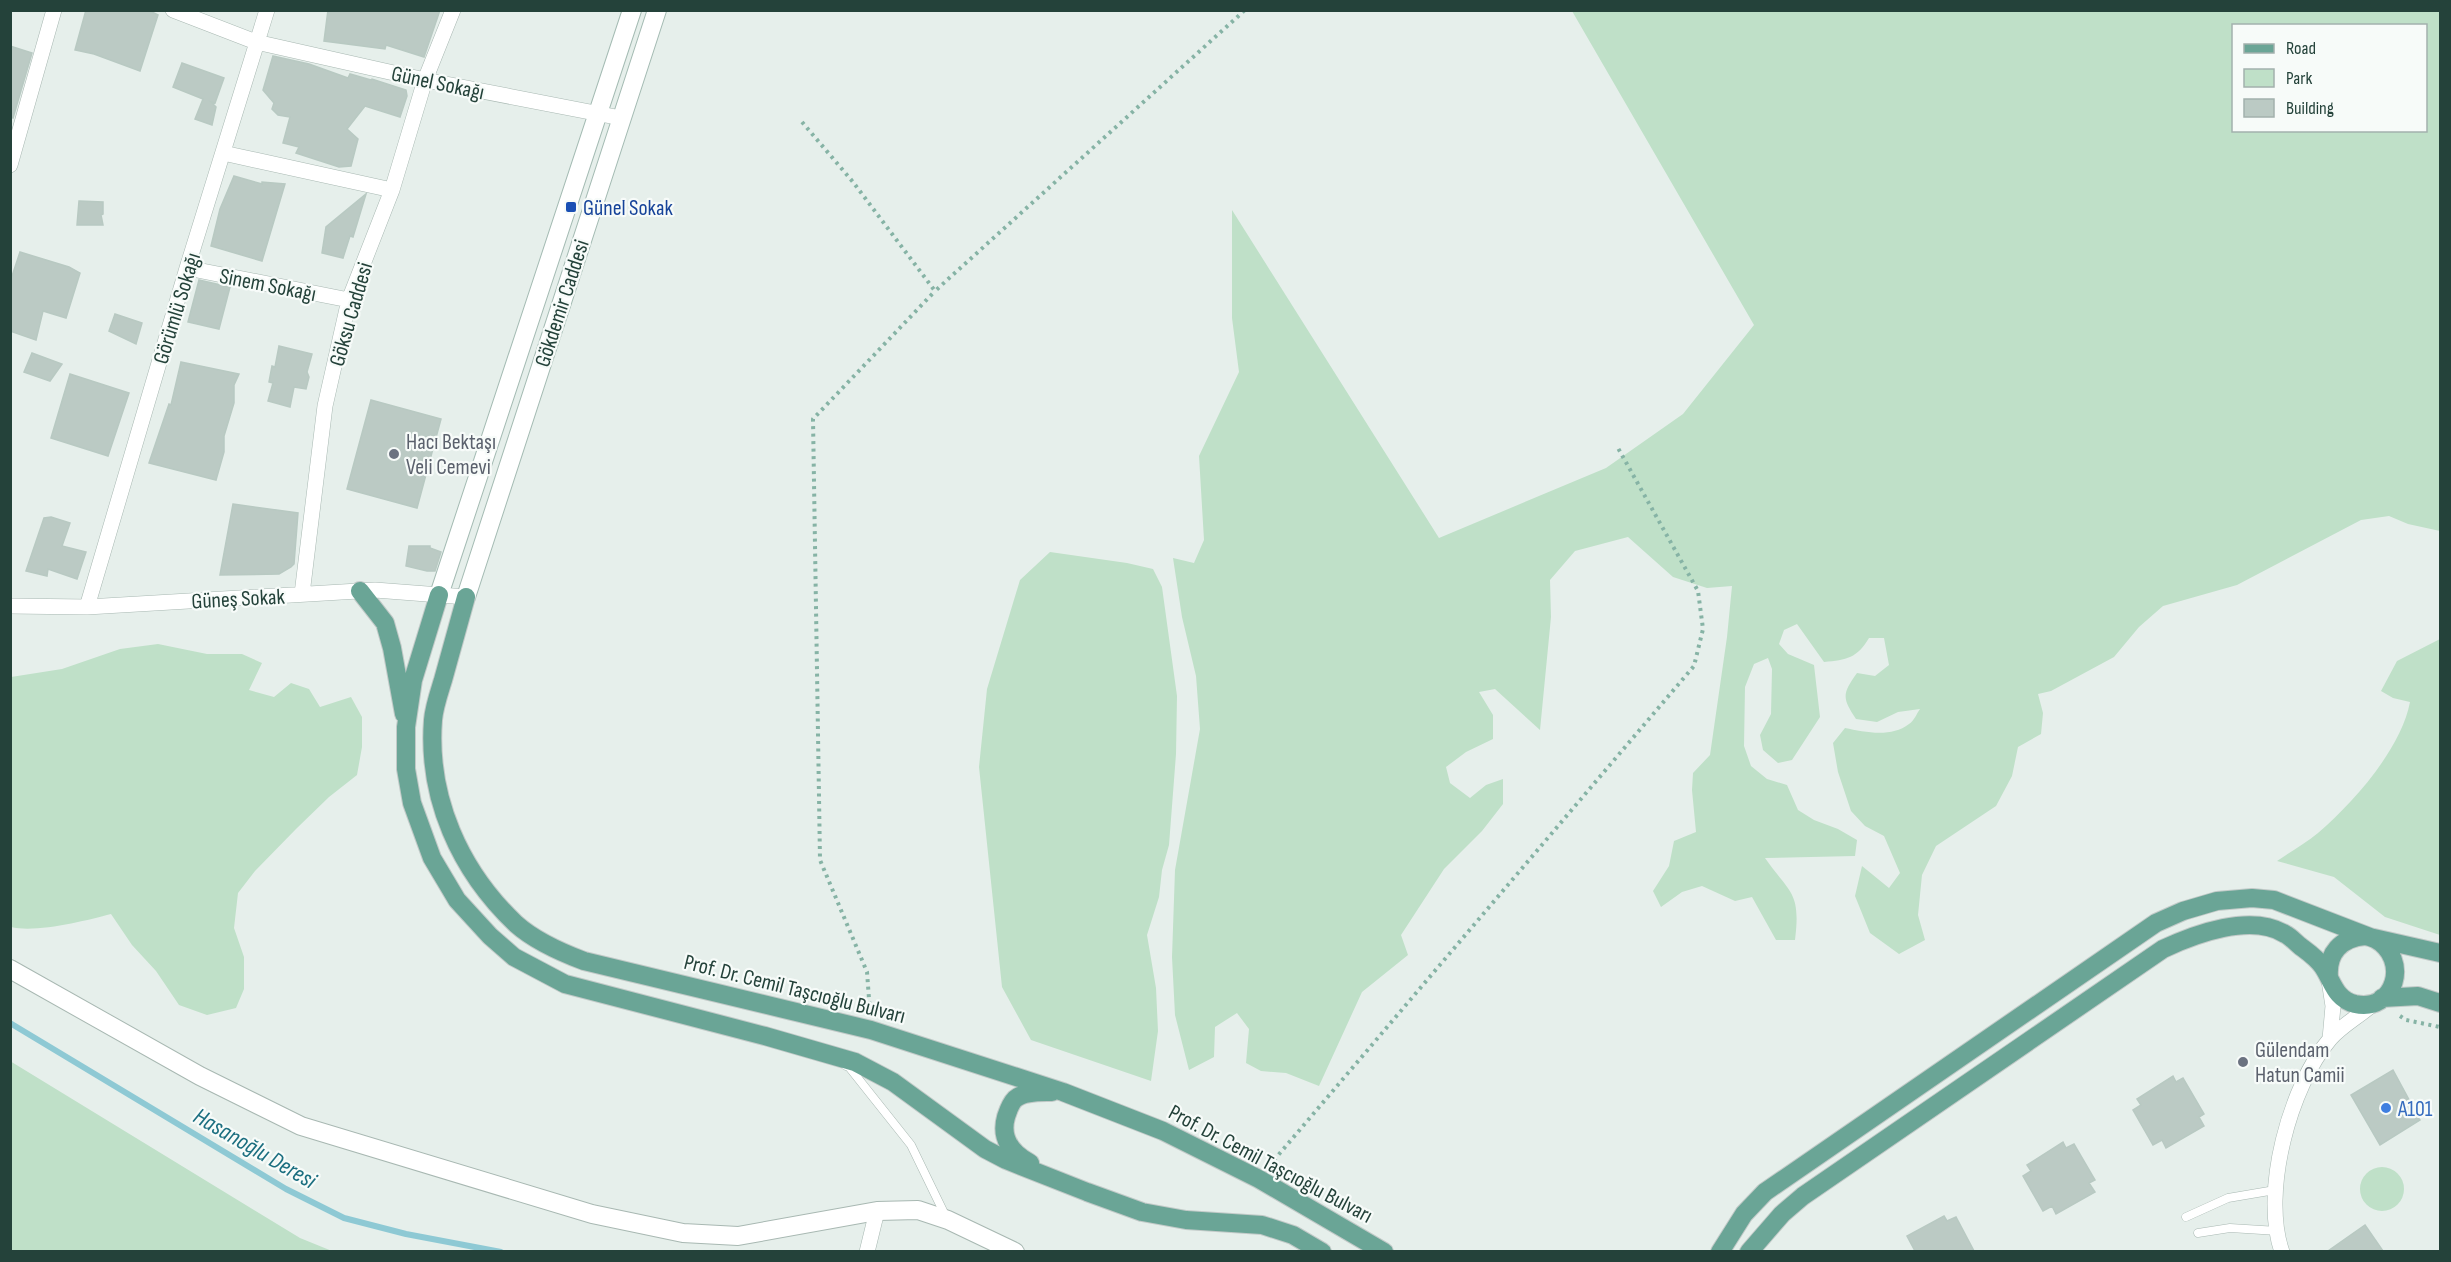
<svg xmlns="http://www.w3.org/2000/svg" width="2451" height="1262" font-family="'Sofia Sans Condensed',sans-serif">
<rect width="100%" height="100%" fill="#e6efeb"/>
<path fill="#bfe0c8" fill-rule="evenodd" d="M1572 11H2440V531L2408 524 2389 516 2361 520 2237 585 2163 606 2139 627 2114 657 2051 691 2038 694 2043 713 2041 734 2018 747 2012 776 1996 806 1936 846 1922 875 1918 915 1925 940 1899 954 1870 933 1855 896 1862 866 1889 888 1900 873 1884 836 1865 826 1851 811 1838 772 1833 743 1845 728C1865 732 1891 738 1909 724 1914 721 1917 713 1920 709L1898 712 1877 722 1856 719C1842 698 1842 694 1857 673L1875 676 1889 665 1884 638H1869C1857 658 1847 660 1824 662L1797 624 1784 630 1779 644 1788 654 1814 665 1820 717 1792 760 1778 763 1763 750 1760 735 1771 714 1772 669 1768 658 1754 664 1745 687 1744 746 1751 766 1767 779 1787 785 1798 810 1814 820 1838 829 1857 840 1855 856 1765 858C1790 894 1801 891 1795 940H1776L1752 897 1735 901 1702 886 1682 892 1661 907 1653 891 1669 866 1674 841 1696 832 1692 790 1693 773 1710 755 1727 637 1732 586 1707 588 1673 577 1628 537 1575 551 1550 580 1551 617 1540 730 1495 689 1479 692 1493 715V739L1466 752 1446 767 1450 783 1470 798 1486 785 1503 779V804L1482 831 1444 869 1401 935 1408 955 1362 992 1319 1086 1286 1073 1261 1071 1246 1063 1249 1029 1237 1013 1215 1027 1214 1057 1189 1070 1175 1015 1172 957 1175 870 1200 729 1196 676 1182 617 1173 558 1194 563 1204 540 1199 456 1239 372 1232 318V210L1439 538 1606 468 1683 414 1754 325ZM2234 26H2426V130H2234Z
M1050 552 1127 563 1153 569 1162 587 1177 696 1176 754 1169 845 1162 870 1159 897 1147 935 1156 988 1158 1031 1151 1081 1031 1040 1002 987 979 767 987 689 1020 580Z
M2440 639V935L2385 917 2334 877 2277 861C2290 852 2306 843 2318 833 2354 802 2401 749 2410 702L2393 698 2381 691 2397 661Z
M158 644 207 654H242L262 663 249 690 274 697 291 683 309 689 320 707 351 697 362 717V747L357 775 329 797 296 829 255 871 238 893 234 928 244 957V989L236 1008 207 1015 179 1005 156 971 132 945 111 914C85 921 36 933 11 927V677L62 669 120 649Z
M10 1061 300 1238 332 1251H11Z
M2360 1189a22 22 0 1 1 44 0a22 22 0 1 1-44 0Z"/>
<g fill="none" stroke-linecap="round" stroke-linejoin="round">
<path stroke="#8ec9d4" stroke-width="6" d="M10 1023 286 1189 344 1218 406 1234 501 1252"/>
</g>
<path fill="#bbcac4" stroke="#b8c9c2" stroke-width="1.5" d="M86 10H148L158 15 140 71 94 54 75 50Z
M328 10H440L424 57 386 45 385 49 324 41Z
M10 46 32 53 13 118 10 117Z
M273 56 309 64 348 78 350 74 371 80 372 79 406 90 407 96 400 117 365 106 347 129 358 139 351 166 339 167 296 153 299 147 283 143 290 117 278 115 272 109 274 103 263 90Z
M182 63 224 78 215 103 211 102 216 107 212 125 195 119 203 99 173 87Z
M234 176 262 184V182L285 184 262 261 211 246 220 209Z
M366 194 353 237 350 236 343 258 322 253 326 227Z
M79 201 103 202V214L101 215 103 225H77Z
M20 252 69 267 80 273 66 318 43 311 36 340 10 331V282Z
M199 280 230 287 219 329 188 322Z
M115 314 142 323 136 344 109 331Z
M279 346 312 354 307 372 309 377 306 389 294 387 290 407 268 401 273 383 269 382 272 366 275 367Z
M32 353 62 364 50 381 24 372Z
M181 362 239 374 234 385V403L224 436V452L216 480 149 463 169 404 171 405Z
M70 374 129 393 108 456 51 438Z
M371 400 441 419 417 508 347 489Z
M233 504 298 513 294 564 291 567 279 574 220 575Z
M51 517 70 523 62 546 86 552 77 579 48 569 47 576 26 571 44 518Z
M409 546H430V548L441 552 435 571H427L406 566Z
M2393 1070 2420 1120 2380 1145 2351 1095Z
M2173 1076 2176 1082 2183 1078 2204 1114 2199 1117 2204 1126 2166 1148 2162 1140 2153 1145 2133 1110 2141 1105 2137 1099Z
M2063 1142 2066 1148 2074 1144 2095 1180 2089 1183 2095 1192 2056 1214 2052 1206 2043 1211 2023 1176 2031 1171 2027 1165Z
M1944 1216 1947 1221 1956 1217 1974 1251H1915L1907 1236Z
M2365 1225 2383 1251H2328Z"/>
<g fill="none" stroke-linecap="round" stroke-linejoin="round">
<defs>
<path id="service" d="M846 1066 849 1067 911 1145 946 1217
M2186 1217 2228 1198 2275 1190
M2198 1233 2230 1228 2278 1231"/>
<path id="minor" d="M173 10 256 42 425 80 621 118
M223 153 392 190
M10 165 54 10
M187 268 349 300
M302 594 325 406 349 300 392 190 425 80 453 10
M10 606 87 607 375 590 466 597
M87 607 187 268 267 10
M2329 980 2333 1006 2330 1039
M867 1252 877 1211
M2282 1252C2261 1192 2290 1086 2330 1039 2343 1024 2362 1015 2376 1001"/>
<path id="tertiary" d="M10 969 200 1076 301 1126 592 1214 683 1233 738 1236 877 1211 918 1210 948 1220 1015 1252"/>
<path id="secondary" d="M439 595 632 10
M466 597 657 10"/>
<path id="primary" d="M360 591 385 623 392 648 404 714
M439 595 413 680 406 727V769L412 803 432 858 457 900 490 936 514 957 565 984 765 1036 855 1062 893 1082 985 1149 1006 1160 1087 1192 1142 1212 1186 1220 1262 1225 1293 1235 1322 1252
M466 597C458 625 451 652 443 680 439 693 434 707 433 720 427 798 460 871 516 924 535 941 560 952 584 961L871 1030 1063 1092 1163 1131 1259 1179 1384 1252
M2329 977C2327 953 2341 938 2365 936L2440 953
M2382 998 2418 996 2440 1003
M1030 1163C1011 1153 1000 1138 1006 1117 1008 1111 1010 1104 1015 1099 1024 1091 1041 1092 1052 1092
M1720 1252 1744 1214 1765 1192 2156 923 2183 911 2217 901 2252 898 2274 900 2375 939C2411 959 2395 1013 2355 1004 2335 999 2333 982 2323 967 2317 958 2308 952 2300 946 2295 942 2291 937 2285 934 2251 913 2195 934 2163 949L1803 1196 1782 1214 1749 1252"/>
</defs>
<use href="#service" stroke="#a8b8b2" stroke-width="9"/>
<use href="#minor" stroke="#a8b8b2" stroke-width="16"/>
<use href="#tertiary" stroke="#a8b8b2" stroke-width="20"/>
<use href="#secondary" stroke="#a4bbb3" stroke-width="20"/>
<use href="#primary" stroke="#c2cac8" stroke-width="20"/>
<path stroke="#86b3a5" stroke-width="4" stroke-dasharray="3 4.5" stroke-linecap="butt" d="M802 122 853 182 935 291 1245 10
M870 1012 867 972 820 860 813 419 935 291
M2400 1016 2406 1020 2440 1027
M1269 1166 1694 666 1703 629 1698 591 1618 448"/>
<use href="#service" stroke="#fff" stroke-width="8"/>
<use href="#minor" stroke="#fff" stroke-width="15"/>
<use href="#tertiary" stroke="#fff" stroke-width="18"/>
<use href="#secondary" stroke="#fff" stroke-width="18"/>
<use href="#primary" stroke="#6aa596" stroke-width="18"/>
</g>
<rect fill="#1a4fb4" stroke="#f7fbf9" stroke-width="2" x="565" y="201" width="12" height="12" rx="3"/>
<g fill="#6b7280" stroke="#f7fbf9" stroke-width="2">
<circle cx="394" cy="454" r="6"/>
<circle cx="2243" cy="1062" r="6"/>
</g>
<circle fill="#3f7fe0" stroke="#f7fbf9" stroke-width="2" cx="2386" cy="1108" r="6"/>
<g text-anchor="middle" stroke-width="4.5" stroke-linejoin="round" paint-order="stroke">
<g font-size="22" fill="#24423a" stroke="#f7fbf9">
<text transform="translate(438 82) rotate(12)" y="8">Günel Sokağı</text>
<text transform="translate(268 284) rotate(11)" y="8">Sinem Sokağı</text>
<text transform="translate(561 303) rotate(-72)" y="8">Gökdemir Caddesi</text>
<text transform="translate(176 308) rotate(-73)" y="8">Görümlü Sokağı</text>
<text transform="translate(350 314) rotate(-74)" y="8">Göksu Caddesi</text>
<text transform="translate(238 598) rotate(-3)" y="8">Güneş Sokak</text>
<text transform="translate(795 988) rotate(14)" y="8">Prof. Dr. Cemil Taşcıoğlu Bulvarı</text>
<text transform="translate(1271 1163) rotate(28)" y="8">Prof. Dr. Cemil Taşcıoğlu Bulvarı</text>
</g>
<g font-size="22" fill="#164399" stroke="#f7fbf9" text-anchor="start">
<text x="583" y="215">Günel Sokak</text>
</g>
<g font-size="22" fill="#5b616d" stroke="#f7fbf9" text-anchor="start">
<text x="406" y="449">Hacı Bektaşı<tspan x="406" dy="25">Veli Cemevi</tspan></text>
<text x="2255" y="1057">Gülendam<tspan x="2255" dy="25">Hatun Camii</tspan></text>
</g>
<g font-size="22" fill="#366cbe" stroke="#f7fbf9" text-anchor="start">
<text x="2398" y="1116">A101</text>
</g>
<g font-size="24" font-style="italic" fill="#1c6f80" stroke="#f7fbf9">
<text transform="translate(255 1148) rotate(30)" y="8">Hasanoğlu Deresi</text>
</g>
</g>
<rect width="2451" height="1262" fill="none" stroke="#24423a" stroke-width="24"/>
<rect x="2232" y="24" width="195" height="108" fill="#f7fbf9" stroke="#a3b1ad" stroke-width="1.5"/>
<rect x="2244" y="44" width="30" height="9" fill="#6aa596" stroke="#a3b1ad" stroke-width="1.5"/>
<text x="2286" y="54" font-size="18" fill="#24423a">Road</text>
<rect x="2244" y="69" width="30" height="18" fill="#bfe0c8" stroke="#a3b1ad" stroke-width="1.5"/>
<text x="2286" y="84" font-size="18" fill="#24423a">Park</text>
<rect x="2244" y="99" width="30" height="18" fill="#bbcac4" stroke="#a3b1ad" stroke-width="1.5"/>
<text x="2286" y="114" font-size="18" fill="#24423a">Building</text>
</svg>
